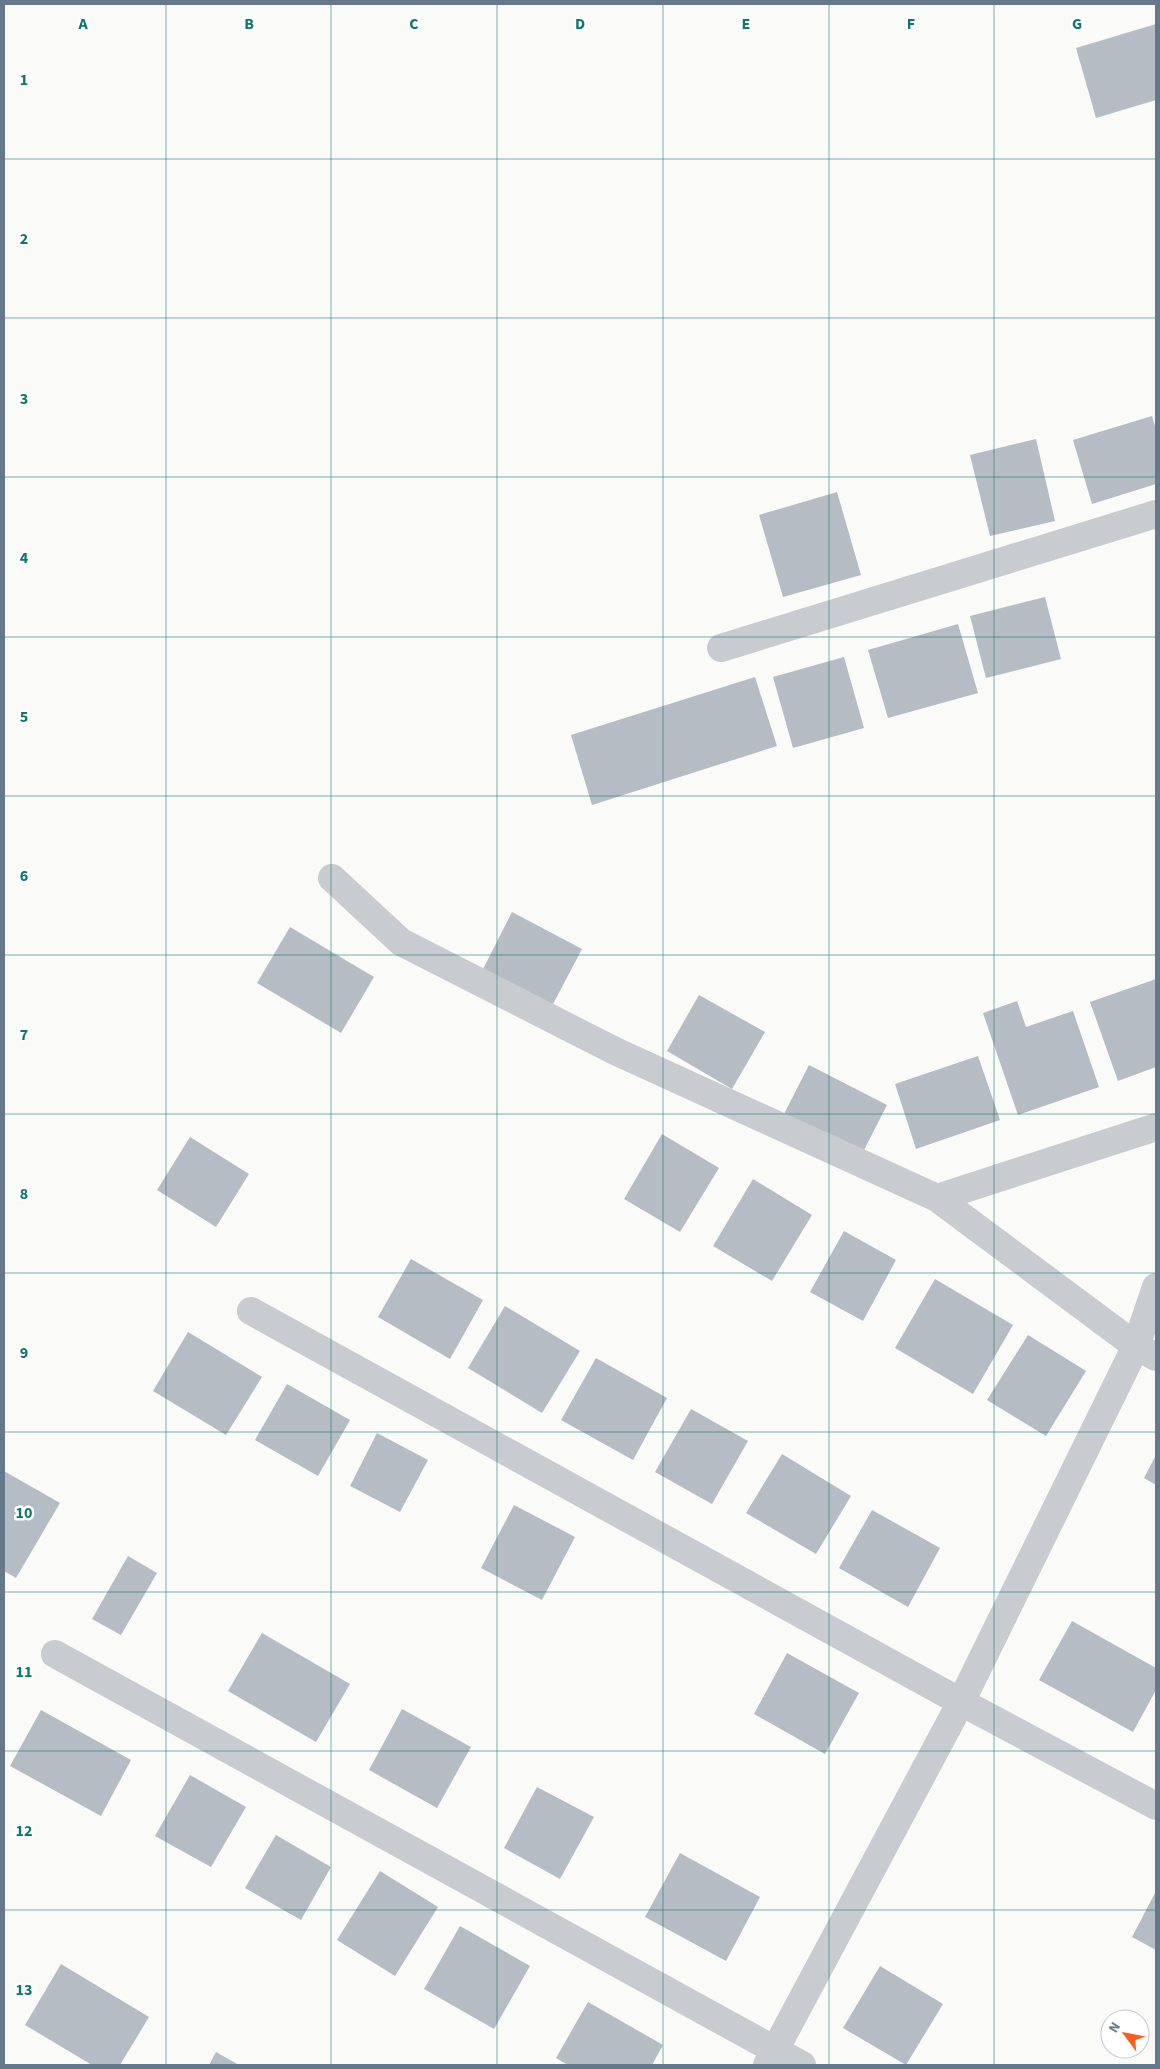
<svg xmlns="http://www.w3.org/2000/svg" width="1160" height="2069" font-family="'Source Sans 3',sans-serif">
<rect width="100%" height="100%" fill="#fafaf8"/>
<path fill="#b5bcc3" d="M1156 24V100L1096 118 1076 48Z
M1152 416 1156 429V484L1092 504 1073 440Z
M1036 439 1055 521 990 536 970 455Z
M837 492 861 575 783 597 759 515Z
M1045 597 1061 659 986 678 970 616Z
M958 624 978 693 888 718 868 650Z
M844 657 864 728 793 748 773 677Z
M755 677 777 746 592 805 571 735Z
M512 912 582 949 552 1006 483 969Z
M290 927 374 977 341 1033 257 983Z
M1156 979V1067L1118 1081 1090 1002Z
M699 995 765 1032 732 1089 667 1051Z
M1017 1001 1026 1027 1073 1011 1099 1087 1018 1115 983 1013Z
M978 1056 1000 1120 916 1149 895 1084Z
M809 1065 887 1105 861 1156 783 1116Z
M662 1134 719 1168 680 1232 624 1199Z
M190 1137 249 1174 216 1227 157 1190Z
M753 1179 812 1215 772 1281 713 1246Z
M844 1231 896 1260 863 1321 810 1292Z
M411 1259 483 1300 450 1359 378 1317Z
M935 1279 1013 1325 973 1394 895 1348Z
M505 1306 580 1351 542 1413 468 1368Z
M188 1332 262 1377 226 1435 153 1391Z
M1028 1335 1086 1371 1046 1436 987 1400Z
M596 1358 667 1398 633 1460 561 1420Z
M287 1384 350 1420 318 1476 255 1440Z
M691 1409 748 1441 712 1504 655 1472Z
M377 1433 428 1460 400 1512 350 1486Z
M782 1454 851 1496 816 1554 746 1513Z
M1156 1455V1485L1144 1478Z
M4 1471 60 1503 16 1578 4 1571Z
M514 1505 575 1537 542 1600 481 1568Z
M872 1510 940 1548 908 1607 839 1568Z
M128 1556 157 1573 121 1635 92 1619Z
M1072 1621 1156 1668V1690L1133 1732 1039 1680Z
M262 1633 350 1684 316 1742 228 1691Z
M787 1653 859 1693 825 1754 754 1714Z
M402 1709 471 1747 437 1808 369 1770Z
M41 1710 131 1760 101 1816 10 1766Z
M190 1775 246 1807 211 1867 155 1836Z
M537 1787 594 1817 560 1879 504 1848Z
M276 1835 331 1867 301 1920 245 1888Z
M680 1853 760 1897 726 1961 645 1917Z
M380 1871 438 1907 395 1976 337 1940Z
M1156 1891V1950L1132 1937Z
M460 1926 530 1966 494 2029 424 1989Z
M61 1964 149 2017 120 2065H92L25 2025Z
M880 1966 943 2004 906 2065 843 2028Z
M588 2002 663 2045 652 2065H568L556 2058Z
M216 2052 239 2065H209Z"/>
<g fill="none" stroke-linecap="round" stroke-linejoin="round">
<path stroke="#c8cbd0" stroke-width="28" d="M721 648 1156 514
M332 878 401 942 615 1051 937 1198 1136 1346 1156 1357
M937 1198 1156 1127
M251 1311 961 1702 1156 1806
M55 1654 802 2065
M767 2065 961 1702 1136 1346 1156 1287"/>
</g>
<path fill="none" stroke="#0f766e" stroke-width="1" stroke-opacity="0.55" d="M166 4V2065M331 4V2065M497 4V2065M663 4V2065M829 4V2065M994 4V2065M4 159H1156M4 318H1156M4 477H1156M4 637H1156M4 796H1156M4 955H1156M4 1114H1156M4 1273H1156M4 1432H1156M4 1592H1156M4 1751H1156M4 1910H1156"/>
<g font-size="16" text-anchor="middle" font-weight="bold" fill="#0f766e" stroke="#fff" stroke-width="5" stroke-linejoin="round" paint-order="stroke">
<text x="83" y="29">A</text>
<text x="249" y="29">B</text>
<text x="414" y="29">C</text>
<text x="580" y="29">D</text>
<text x="746" y="29">E</text>
<text x="911" y="29">F</text>
<text x="1077" y="29">G</text>
<text x="24" y="85">1</text>
<text x="24" y="244">2</text>
<text x="24" y="404">3</text>
<text x="24" y="563">4</text>
<text x="24" y="722">5</text>
<text x="24" y="881">6</text>
<text x="24" y="1040">7</text>
<text x="24" y="1199">8</text>
<text x="24" y="1358">9</text>
<text x="24" y="1518">10</text>
<text x="24" y="1677">11</text>
<text x="24" y="1836">12</text>
<text x="24" y="1995">13</text>
</g>
<rect width="1160" height="2069" fill="none" stroke="#66788c" stroke-width="10"/>
<g transform="translate(1125 2034) rotate(302)"><circle r="24" fill="#ffffff" stroke="#c2c9d1"/>
<path d="M0-4L9 19L0 12L-9 19Z" fill="#f65f1c"/>
<text y="-8" font-size="14" font-weight="bold" text-anchor="middle" fill="#66788c">N</text>
</g>
</svg>
